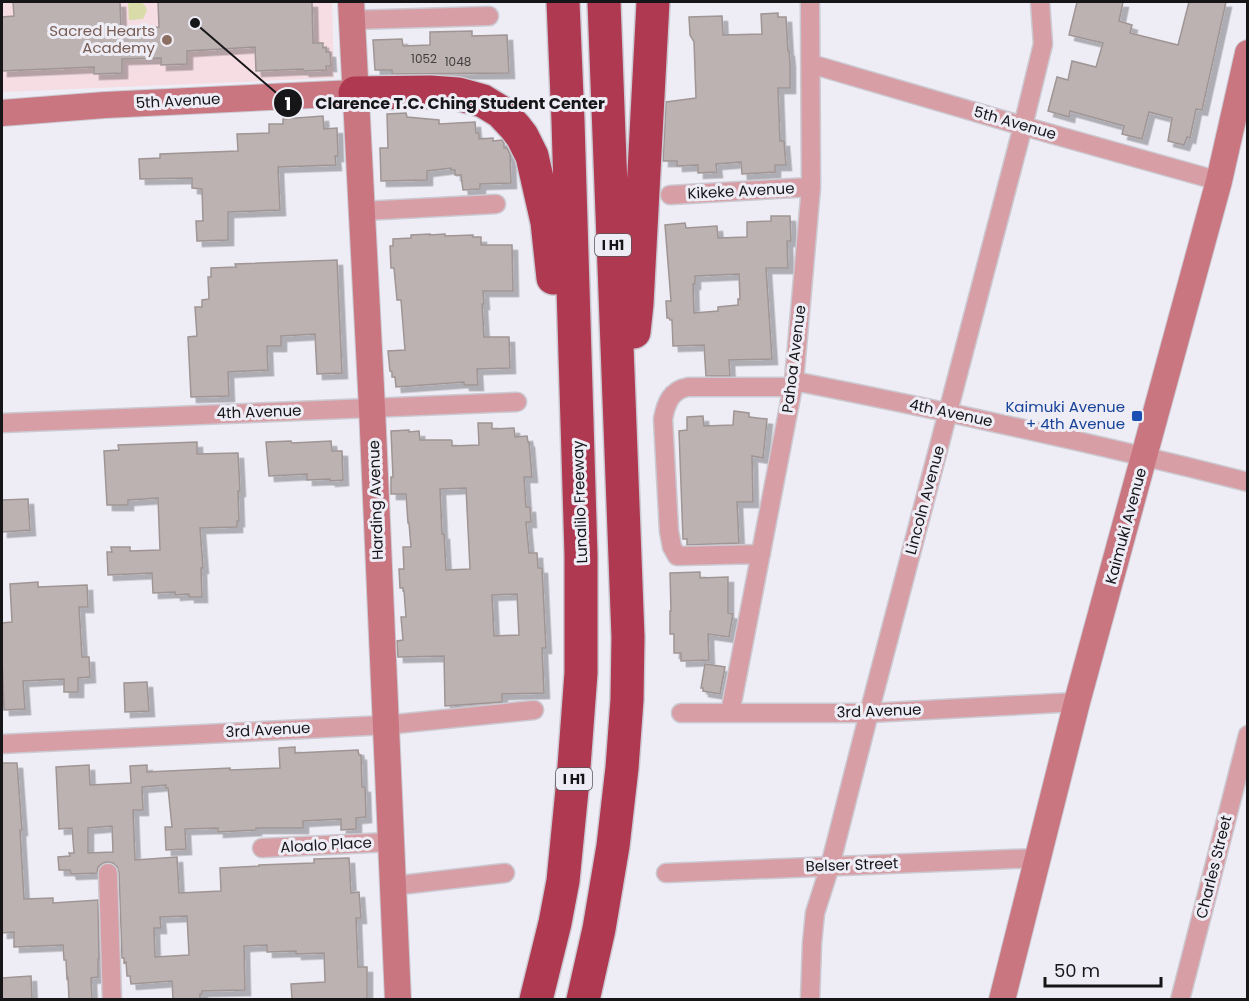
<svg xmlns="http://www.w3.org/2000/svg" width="1249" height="1001" font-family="Poppins,sans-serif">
<defs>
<pattern id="grass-tufts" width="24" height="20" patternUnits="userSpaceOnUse" patternTransform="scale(1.5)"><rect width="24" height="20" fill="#d9dca9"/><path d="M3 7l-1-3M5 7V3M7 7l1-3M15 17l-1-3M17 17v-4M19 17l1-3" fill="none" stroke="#babc91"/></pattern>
<filter id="shadow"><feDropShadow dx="5.5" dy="5.5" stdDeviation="0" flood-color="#0004"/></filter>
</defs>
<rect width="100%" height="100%" fill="#eeecf5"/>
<path fill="#f6dce3" d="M2 2H332L334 78 2 92Z"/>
<path fill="url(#grass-tufts)" d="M128 2C137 1 144 0 147 10L143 19 129 20Z"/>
<path fill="#bdb2b2" stroke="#9f9594" stroke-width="1.5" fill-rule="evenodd" filter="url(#shadow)" d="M13 2H120L121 29 159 27 158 2H312L313 43H323V48L326 47V52H330L331 66H326L327 70 304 71 303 69 256 71 255 47 187 51V64L161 65V58L122 59V73L94 74V67L2 71V17L14 16Z
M1077 2H1123L1119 21 1132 25 1130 33 1178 45 1189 2H1226L1202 110 1196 109 1190 138 1187 137 1184 145 1168 141 1172 118 1149 112 1142 139 1122 134 1124 126 1070 111 1069 117 1048 111 1057 77 1068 80 1072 61 1096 67 1103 43 1069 35Z
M778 13V17H786L788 51H789L790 62V88H778L780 141H784L786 165H775V172L742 174 741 162 716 164 717 172 698 173V165L677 166V161H663L666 102 696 98 694 42 690 35 689 17 722 16 723 35 762 34 761 14Z
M472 31V36L507 35 509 73 392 74V70H375L373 40 402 39 403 46 430 45V32Z
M406 113 407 117 439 120V124L475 122 476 133H479V139L493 138V141L502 140 504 143V148H507L510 154 511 183 480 184V189L463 190 461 175H455V170H451V168L427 171V180L381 181 380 148H388L387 114Z
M323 116 324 129 337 128 338 156H335L336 165 278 167 280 210 228 212V240L197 241 196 221H203L202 189 192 188V178L140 179 139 159 160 158V154L238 151 237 134 269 133V124H283V119Z
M771 216H790L791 241H787L788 268H766L772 359 729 360 730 376H706L704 345 673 346 672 320H670L669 318H667L666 301H671L665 225 685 223 686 228 717 226 718 238 747 237V222L771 221ZM739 274 740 299H738V305L718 307V311L694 313 693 284H695V276Z
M430 234V235L445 234V236L473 235V237H481V245H512L513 291H483L484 304H482L484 337H509L510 368 477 369 478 385H464V382L396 387 395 377H392V372L390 371 388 351 405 350 401 300H397L394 268H391L390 246H393V239L411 238V235Z
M337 260 342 373 317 374 315 334 281 336V346H267L268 370 228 372 229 396 191 397 188 337 197 336 195 307H202V300L209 299 208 277H211V268L236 267 235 264Z
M734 411 749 413V417L767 419 763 458 752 456 753 502H737L739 543 687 545V539H683L679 431 687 430V417L703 416 704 426 733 425Z
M478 423H492V429L514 428 515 437 527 436 528 442H529L532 477H524L526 507H530L531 522H526L529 553H537L538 568H542L546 648H542L544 693 502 694V702L445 706 444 656 398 657 397 641 403 640 401 617H406L404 591H403V588H400L399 569H404L403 547H411L409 523H408L406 494H391V477H393L391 431 409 430V432L419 431 420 440H451L452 441V446L479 445ZM466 488 470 569 446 570 444 534H442L440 489ZM517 594 519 635 494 636 492 595Z
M291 441 292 443 331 441 332 451H342L343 480 330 481V479L307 480V474L269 476 266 442Z
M197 442V454L238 453 240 491H238L239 521H237V527L200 528 203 568H201L202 597H189V594L175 595V592L153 593 152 573 108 575 107 552H112L111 547H130V551L160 550 158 498 128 500V505H107L104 451 119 450 118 445Z
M28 499 30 530 2 532V500Z
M700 572V578L728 577V613L733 614 729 637 708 634 709 660 681 661V653H674V634H670V611H671L670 573Z
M38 582V587L87 585 88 607H79L82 657H89L90 677 78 678V692H64V679L23 681 25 709 4 710 2 657V623L12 622 10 584Z
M705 664 725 667 720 694 703 691V688H701Z
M147 682 149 711 125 712 124 683Z
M295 747V753L358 750 359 755H361L362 787H365L366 817 356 818V829L341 830V819L303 821V828H256V830L218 832V828L185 829 186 849 166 850 165 827H172L168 788H166V785L142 787 143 810H133L135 860 177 857 179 893 221 891 220 868 259 866V865L314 863V859L349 858 351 893 359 892 361 918H356L358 967H367V999H292L291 984 325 982 324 953 296 954V951L267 952V945L244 946 245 990 202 991V994H200V999H173L172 981 131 984 130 976H127L126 962 124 963V958H122L119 873 117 867 113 863 107 862 103 863 98 867 97 873 71 874 70 870H59L58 857 70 856 69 853H74L72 828 59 829 56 767 89 765 90 785 131 783 130 766 147 765V772L230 768V770L280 768 279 748ZM112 826 113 852 88 853V828ZM187 916 189 955 155 957 154 928H161L160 917Z
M2 763H17L22 830H20L24 899 53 898V903L98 900 99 959H98V977L91 978 92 999H69L68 978 67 979 66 960H64L63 945 14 947V932L2 933Z
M31 976 32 999H2V978Z"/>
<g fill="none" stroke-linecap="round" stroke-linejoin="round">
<defs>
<path id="street" d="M352 20 489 16
M811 64 1023 126 1219 181
M670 195 811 187
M363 211 496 204
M794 381C946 411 1097 444 1248 482
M2 423 517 402
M761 554 677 556 672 547 669 531 663 419C666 403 671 390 688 387H792
M681 713H869L1077 702
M730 713 794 381 811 187 810 2
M2 744 386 725 534 710
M262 848 391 842
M108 873 112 1000
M666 873 1038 858
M392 886 505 873
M810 1000 812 943 815 913 830 866 869 713 1023 126 1043 44 1040 2
M1180 1000 1248 735"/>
<path id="secondary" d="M351 2 372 408 398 1000
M2 113 105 105 355 93
M1002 1000 1077 702 1219 181 1248 53"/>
<path id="highway" d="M355 93 430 92 458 94 483 101 501 112 515 127 522 136 532 156 547 222 553 278
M634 332 637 304 653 2
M536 1000 555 923 563 881 573 780 581 673V555L568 121 563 2
M583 1000 599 929 613 846 622 768 627 700 628 637 604 2"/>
</defs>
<use href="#street" stroke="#cbcad2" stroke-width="21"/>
<use href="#secondary" stroke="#cbcad2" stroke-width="28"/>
<use href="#highway" stroke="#cbcad2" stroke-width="36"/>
<use href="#street" stroke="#d89ea5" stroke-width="18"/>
<use href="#secondary" stroke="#c97681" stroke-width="26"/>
<use href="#highway" stroke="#b03952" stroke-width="33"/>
</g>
<circle fill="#8d6e63" stroke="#eeecf5" stroke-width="2" cx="167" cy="40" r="6"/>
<rect fill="#1a4fb4" stroke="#eeecf5" stroke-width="2" x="1131" y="410" width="12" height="12" rx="3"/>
<g text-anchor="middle" stroke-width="6" stroke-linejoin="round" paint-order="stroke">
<g font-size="12" fill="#403d3f">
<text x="424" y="63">1052</text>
<text x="458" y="66">1048</text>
</g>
<g fill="#eeecf5" stroke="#57565b" stroke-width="1.5">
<rect x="595" y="234" width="36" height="22" rx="4.5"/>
<rect x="556" y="768" width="36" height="22" rx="4.5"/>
</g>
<g font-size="14" font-weight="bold" fill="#161619">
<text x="613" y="250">I H1</text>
<text x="574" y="784">I H1</text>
</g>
<g font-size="15" fill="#785e54" stroke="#eeecf5" text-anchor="end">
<text x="155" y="36">Sacred Hearts<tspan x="155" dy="17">Academy</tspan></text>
</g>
<g font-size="15" fill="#161619" stroke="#eeecf5">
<text transform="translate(178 101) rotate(-3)" y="5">5th Avenue</text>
<text transform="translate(1015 123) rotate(16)" y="5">5th Avenue</text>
<text transform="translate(741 191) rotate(-3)" y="5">Kikeke Avenue</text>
<text transform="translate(794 359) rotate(-83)" y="5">Pahoa Avenue</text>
<text transform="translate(259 412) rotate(-2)" y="5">4th Avenue</text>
<text transform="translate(951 413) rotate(12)" y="5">4th Avenue</text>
<text transform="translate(376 500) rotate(-92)" y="5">Harding Avenue</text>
<text transform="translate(925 500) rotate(-75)" y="5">Lincoln Avenue</text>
<text transform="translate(580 502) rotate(-92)" y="5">Lunalilo Freeway</text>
<text transform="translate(1126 526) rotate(-75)" y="5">Kaimuki Avenue</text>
<text transform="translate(879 711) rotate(-2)" y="5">3rd Avenue</text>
<text transform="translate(268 730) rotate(-3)" y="5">3rd Avenue</text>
<text transform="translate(326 845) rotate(-3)" y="5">Aloalo Place</text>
<text transform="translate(852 865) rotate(-2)" y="5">Belser Street</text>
<text transform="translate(1214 867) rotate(-76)" y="5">Charles Street</text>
</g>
<g font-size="15" fill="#164399" stroke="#eeecf5" text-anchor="end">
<text x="1125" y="412">Kaimuki Avenue<tspan x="1125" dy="17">+ 4th Avenue</tspan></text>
</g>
</g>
<path fill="none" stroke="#161619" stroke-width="2" d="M195 23L288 103"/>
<g fill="#161619" stroke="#eeecf5" stroke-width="2">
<circle cx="195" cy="23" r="6"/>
<circle cx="288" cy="103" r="15"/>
</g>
<g font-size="18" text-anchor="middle" font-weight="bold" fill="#fff">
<text x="288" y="110">1</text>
</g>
<g font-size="16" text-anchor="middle" font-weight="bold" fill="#161619" stroke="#eeecf5" stroke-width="6" stroke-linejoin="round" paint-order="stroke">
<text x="460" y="109">Clarence T.C. Ching Student Center</text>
</g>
<rect width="1249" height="1001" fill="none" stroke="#161619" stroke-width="6"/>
<path d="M1045 977v9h116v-9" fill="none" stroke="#161619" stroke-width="3"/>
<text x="1054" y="977" font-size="18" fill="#161619" stroke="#eeecf5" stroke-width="4.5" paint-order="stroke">50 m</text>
</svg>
